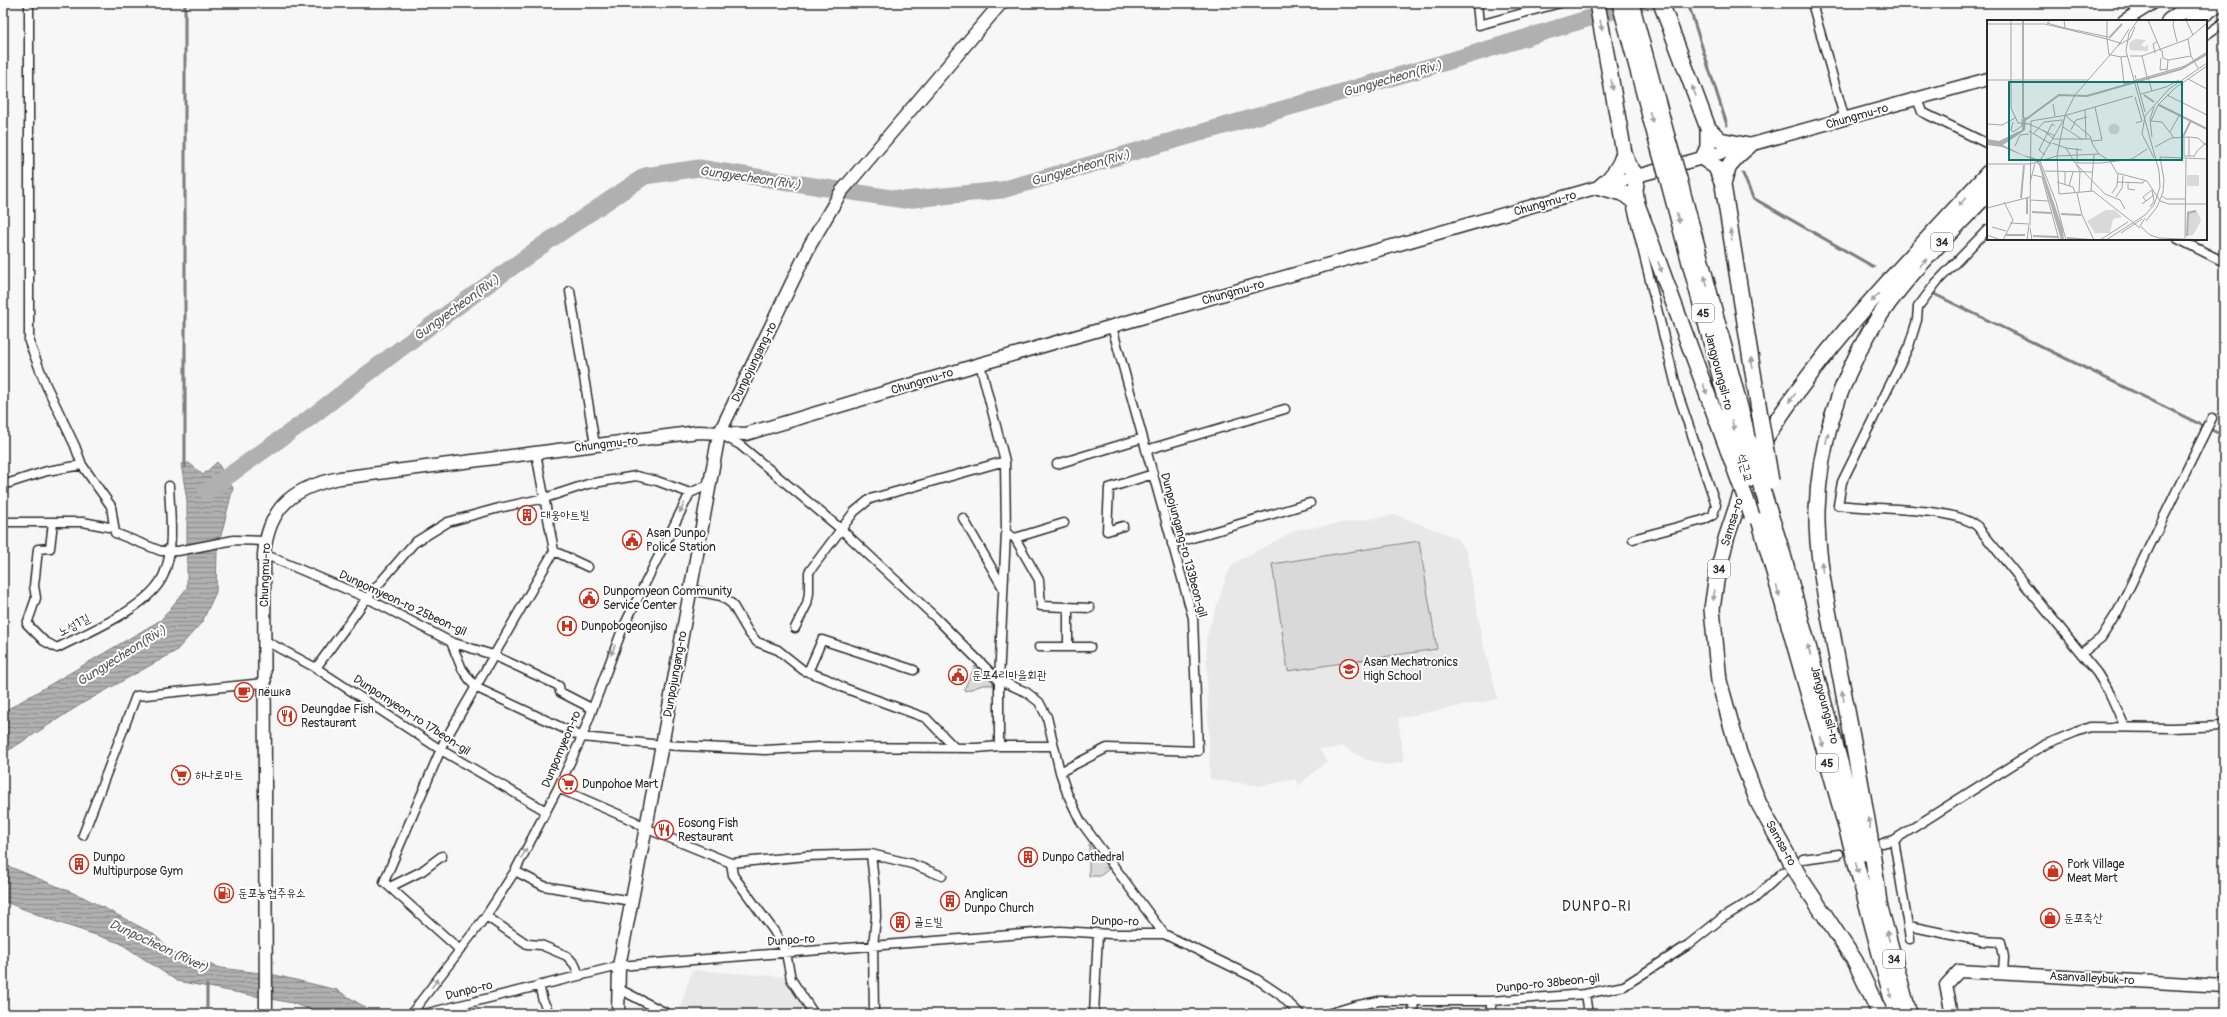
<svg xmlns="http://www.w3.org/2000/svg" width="2227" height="1017" font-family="Pangolin,'Poor Story',sans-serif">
<defs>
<pattern id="grass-tufts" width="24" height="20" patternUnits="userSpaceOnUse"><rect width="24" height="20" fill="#d9d9d9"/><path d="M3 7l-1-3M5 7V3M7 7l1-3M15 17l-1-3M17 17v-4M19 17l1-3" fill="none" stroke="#bababa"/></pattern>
<pattern id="park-crowns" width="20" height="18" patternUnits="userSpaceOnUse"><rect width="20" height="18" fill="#d9d9d9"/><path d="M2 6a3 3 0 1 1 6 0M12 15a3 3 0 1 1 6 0" fill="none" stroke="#bababa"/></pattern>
<pattern id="water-rules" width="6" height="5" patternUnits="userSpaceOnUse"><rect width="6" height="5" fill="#b0b0b0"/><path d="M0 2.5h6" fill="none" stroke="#8f8f8f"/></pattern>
</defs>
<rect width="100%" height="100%" fill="#f7f7f7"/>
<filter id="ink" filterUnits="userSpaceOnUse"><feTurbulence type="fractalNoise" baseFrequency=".025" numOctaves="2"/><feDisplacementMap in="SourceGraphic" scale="8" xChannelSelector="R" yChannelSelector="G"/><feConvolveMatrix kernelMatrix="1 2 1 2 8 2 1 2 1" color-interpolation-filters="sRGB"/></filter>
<g filter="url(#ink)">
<path fill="#e8e8e8" d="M1396 515 1455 537 1467 552 1482 639 1498 699 1398 718 1404 762 1387 765 1365 759 1342 746 1329 749H1319L1327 761 1299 785 1295 779 1260 786 1210 779 1206 638 1228 572 1234 563 1296 530Z
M692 970 786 977 812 1014H678Z"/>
<path fill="url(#grass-tufts)" stroke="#828282" d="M975 666 993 680V685H983L965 691 964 689Z"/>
<path fill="url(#park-crowns)" stroke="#828282" d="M1089 844 1109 869 1100 876H1089Z"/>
<path fill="#d9d9d9" stroke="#828282" d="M1419 541 1437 649 1288 671 1272 564Z"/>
<path fill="url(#water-rules)" stroke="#7b7b7b" d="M217 462 233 488 217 551 216 592 202 622 176 651 83 703 3 754V712L161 620 187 588V500L181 464 189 463 203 475Z
M3 864 83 897 152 933 176 954 221 968 275 975 337 990 368 1009 372 1014H322L292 1003 177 981 120 943 54 921 3 901Z"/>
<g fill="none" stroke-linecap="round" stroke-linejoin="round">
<path stroke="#7b7b7b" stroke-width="3" d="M185 3V467
M1688 3 1727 125
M1743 174 1753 198 1874 267
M1932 293 2224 436
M207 985V1007"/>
<path stroke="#b0b0b0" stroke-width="17" d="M207 491 307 420 429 327 547 242 645 176 699 168 904 200 1002 190 1446 62 1639 3"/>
<defs>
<path id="street" d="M29 3V342L46 385 75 446 82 465 111 506 115 533 161 551H178L234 540 265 541
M1477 3 1479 25 1560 3
M1812 3 1845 120
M2206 35 2224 22
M1917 99 1922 112 1988 144
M1630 199 1678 394 1716 505 1713 515 1703 520 1633 539
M1988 229 1936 283 1918 307 1917 320 1909 346 1842 482 1838 505C1873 510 1951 506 1977 526L2097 673 2110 694 2125 727
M2178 239 2224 262
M570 291 595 445
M980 364 1005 461 1006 533 999 680V746H1053
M720 434 740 445 842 530 936 618 989 671 999 680 1026 692 1039 702 1047 717 1060 772 1067 793 1081 822 1164 934 1255 978 1279 994 1300 1014
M1146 450 1285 409
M536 453 554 551
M1057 464 1143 438
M3 485 47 471 82 465
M963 518 1003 588
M3 522H83L114 528
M53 522 50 548 38 549 34 586 36 598 27 624 44 641 57 648C88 632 151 607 164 574 175 548 170 513 169 486
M1123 526 1107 531 1109 488 1153 474
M1006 533 1015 538 1039 580 1041 606 1090 608
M1015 538 1064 523
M1172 544 1310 503
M264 554 367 598 451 642 493 655 559 686 560 692 591 708
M691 590 721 596 732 604 749 633 757 642 778 650 803 670 827 679 844 688 926 718 955 748
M795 628 807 604 809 593V572L854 512 870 499 1005 461
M264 640 316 668 441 750 546 811
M451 642 462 669 475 687 582 737 662 745 765 750 819 747 977 748 999 746
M1039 647H1090
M1068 647V607
M2082 653 2101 638 2118 611 2212 418
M316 668 367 598 414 543 448 522 499 508 545 498 588 484 636 476 657 481 690 493
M808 672 822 640 914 670
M1060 772 1107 748 1198 751 1193 618 1112 327
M558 788 634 821 645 828 731 863 807 856 871 854 912 864 942 876
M83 835 136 696 264 683
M1894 840 1910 939
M1883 843 1894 840 2044 745 2076 732 2090 727 2172 728 2224 726
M871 854 875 891 876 917 873 946 874 1014
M1803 859 1839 854
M731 863 733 875 774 931 786 953 791 979 814 1014
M515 871 544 886 631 901
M390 887 422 871 442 856
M486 916 527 944 541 945 567 956 575 965 579 975
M1909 926 1981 941 2001 942 2004 957 2003 973
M460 950 384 882 444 742 554 551 588 567
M539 985 543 1001 550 1014
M619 989 668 1014
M1585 994 1588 1014
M411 1014 486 916 515 871 558 788 582 737 622 630 690 493 710 484
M424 1014 619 966 1060 931 1111 934H1164
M1094 1014 1098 934
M1327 1014 1354 1006 1379 1001H1491L1585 994 1624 986 1688 945 1722 918 1754 899 1783 872
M1413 1014 1414 1000
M1491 1014V1001"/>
<path id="secondary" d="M2124 21 2153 3
M266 1014 264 554C269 505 295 487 340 478L698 432 746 434 980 364 1637 176 1988 79
M618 1014 619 966 662 745 719 434 810 245 841 192 1001 3
M1952 1014 1946 985 1959 971 2224 986"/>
<path id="highway" d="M1597 3 1624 153 1628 165 1637 176 1635 191 1637 204 1728 450
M1620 3 1656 138
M1631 3 1667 137
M1661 3 1708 128V147L1703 158 1716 167 1723 185 1760 416
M2169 21 2194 3
M2193 21 2219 3
M1708 128 1720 140 1749 146
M1679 179 1749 441
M1668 180 1739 447
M1723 185C1726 166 1734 158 1749 146
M1600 187C1612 178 1620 168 1624 153
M1600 187 1623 193 1637 204
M1760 447C1822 346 1908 261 1988 173
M1745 482 1726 539 1716 581 1712 609 1719 681 1739 753 1759 804 1800 878 1855 961 1880 1014
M1762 489 1783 555 1865 853
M1757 512 1851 844 1896 1014
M1876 893 1909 1014
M1879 903C1869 818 1851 733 1835 648 1827 603 1816 556 1817 510 1819 447 1838 385 1870 331 1901 279 1947 237 1988 193"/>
</defs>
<use href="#street" stroke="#2b2b2b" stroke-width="11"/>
<use href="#secondary" stroke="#2b2b2b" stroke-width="15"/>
<use href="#highway" stroke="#2b2b2b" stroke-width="18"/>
<use href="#street" stroke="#fff" stroke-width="8"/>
<use href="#secondary" stroke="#fff" stroke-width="12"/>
<use href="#highway" stroke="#fff" stroke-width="15"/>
<defs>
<path id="highway-bridge" d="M1667 137 1679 179
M1656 138 1668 180
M1760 416 1771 481
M1749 441 1762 489
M1739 447 1748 480
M1728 450 1752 516"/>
</defs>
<use href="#highway-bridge" stroke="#2b2b2b" stroke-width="18" stroke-linecap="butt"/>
<use href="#highway-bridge" stroke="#fff" stroke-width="15"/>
</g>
<defs><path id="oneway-solid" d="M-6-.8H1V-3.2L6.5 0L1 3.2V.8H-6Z"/></defs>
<g fill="#a0a0a0">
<use href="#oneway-solid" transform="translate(1601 25) rotate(80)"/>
<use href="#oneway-solid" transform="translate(1612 85) rotate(80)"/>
<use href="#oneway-solid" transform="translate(1694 91) rotate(-111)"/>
<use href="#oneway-solid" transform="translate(1651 117) rotate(75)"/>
<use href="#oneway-solid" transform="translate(1962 202) rotate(132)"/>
<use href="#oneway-solid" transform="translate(1678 218) rotate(75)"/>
<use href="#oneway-solid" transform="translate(1731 235) rotate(-99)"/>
<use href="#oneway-solid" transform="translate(1923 263) rotate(-47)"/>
<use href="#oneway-solid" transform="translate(1660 267) rotate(70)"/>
<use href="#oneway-solid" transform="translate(1706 281) rotate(-105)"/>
<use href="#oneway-solid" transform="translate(1875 298) rotate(132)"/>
<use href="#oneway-solid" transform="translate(1752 363) rotate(-99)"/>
<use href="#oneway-solid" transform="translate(1705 389) rotate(70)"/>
<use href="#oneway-solid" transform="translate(1792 398) rotate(127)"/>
<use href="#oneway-solid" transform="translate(1733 425) rotate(75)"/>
<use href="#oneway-solid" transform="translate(1827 438) rotate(-78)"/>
<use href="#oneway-solid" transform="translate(682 508) rotate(116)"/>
<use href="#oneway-solid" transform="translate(1822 567) rotate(-97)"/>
<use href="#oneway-solid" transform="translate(1778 591) rotate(74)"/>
<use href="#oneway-solid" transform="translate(1714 595) rotate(98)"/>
<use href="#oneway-solid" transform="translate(613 650) rotate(113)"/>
<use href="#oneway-solid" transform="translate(1809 650) rotate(-105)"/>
<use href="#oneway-solid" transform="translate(1843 696) rotate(-100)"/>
<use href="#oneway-solid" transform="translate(1822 742) rotate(74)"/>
<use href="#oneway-solid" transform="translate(1869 823) rotate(-102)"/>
<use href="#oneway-solid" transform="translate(524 853) rotate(-62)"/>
<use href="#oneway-solid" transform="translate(1857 868) rotate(75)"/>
<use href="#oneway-solid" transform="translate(1888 936) rotate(-105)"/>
<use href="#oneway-solid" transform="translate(435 983) rotate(-53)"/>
<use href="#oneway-solid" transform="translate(1890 993) rotate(75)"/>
</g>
</g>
<defs>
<symbol id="building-ring" viewBox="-11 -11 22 22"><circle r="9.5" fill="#fff" stroke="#c8321e" stroke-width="1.5"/><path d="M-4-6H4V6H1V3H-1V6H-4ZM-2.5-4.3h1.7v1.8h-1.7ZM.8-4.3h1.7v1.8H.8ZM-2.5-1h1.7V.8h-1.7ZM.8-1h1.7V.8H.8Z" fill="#c8321e"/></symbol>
<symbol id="civic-ring" viewBox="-11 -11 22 22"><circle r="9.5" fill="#fff" stroke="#c8321e" stroke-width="1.5"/><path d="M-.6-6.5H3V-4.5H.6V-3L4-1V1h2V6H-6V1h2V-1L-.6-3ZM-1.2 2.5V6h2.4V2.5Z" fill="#c8321e"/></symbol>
<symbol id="hospital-ring" viewBox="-11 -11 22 22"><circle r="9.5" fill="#fff" stroke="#c8321e" stroke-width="1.5"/><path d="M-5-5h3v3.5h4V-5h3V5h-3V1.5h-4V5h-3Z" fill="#c8321e"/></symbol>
<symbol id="school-ring" viewBox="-11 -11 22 22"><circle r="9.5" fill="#fff" stroke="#c8321e" stroke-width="1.5"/><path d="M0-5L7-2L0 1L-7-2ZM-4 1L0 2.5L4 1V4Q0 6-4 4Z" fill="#c8321e"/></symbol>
<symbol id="cafe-ring" viewBox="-11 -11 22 22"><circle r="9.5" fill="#fff" stroke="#c8321e" stroke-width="1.5"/><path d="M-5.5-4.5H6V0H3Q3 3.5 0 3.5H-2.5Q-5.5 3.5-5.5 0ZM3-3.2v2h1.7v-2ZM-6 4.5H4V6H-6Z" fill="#c8321e"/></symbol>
<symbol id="restaurant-ring" viewBox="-11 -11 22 22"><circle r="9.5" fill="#fff" stroke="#c8321e" stroke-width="1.5"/><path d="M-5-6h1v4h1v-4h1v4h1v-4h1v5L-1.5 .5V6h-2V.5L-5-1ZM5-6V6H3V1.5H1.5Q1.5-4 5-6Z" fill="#c8321e"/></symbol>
<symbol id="supermarket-ring" viewBox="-11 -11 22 22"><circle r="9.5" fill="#fff" stroke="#c8321e" stroke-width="1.5"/><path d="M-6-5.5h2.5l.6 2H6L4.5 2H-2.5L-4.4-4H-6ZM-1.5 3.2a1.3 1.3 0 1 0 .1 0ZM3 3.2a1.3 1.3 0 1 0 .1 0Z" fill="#c8321e"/></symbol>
<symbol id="shop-ring" viewBox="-11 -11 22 22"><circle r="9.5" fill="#fff" stroke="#c8321e" stroke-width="1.5"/><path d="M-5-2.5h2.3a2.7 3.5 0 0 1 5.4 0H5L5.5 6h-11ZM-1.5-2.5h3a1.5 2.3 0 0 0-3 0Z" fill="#c8321e"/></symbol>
<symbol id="fuel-ring" viewBox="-11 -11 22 22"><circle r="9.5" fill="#fff" stroke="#c8321e" stroke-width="1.5"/><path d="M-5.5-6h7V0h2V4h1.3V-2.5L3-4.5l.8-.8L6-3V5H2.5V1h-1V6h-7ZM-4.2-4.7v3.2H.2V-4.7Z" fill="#c8321e"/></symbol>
</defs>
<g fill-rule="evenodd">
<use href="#building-ring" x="516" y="504" width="22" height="22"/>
<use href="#civic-ring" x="621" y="529" width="22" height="22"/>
<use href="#civic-ring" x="578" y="587" width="22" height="22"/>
<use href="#hospital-ring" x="556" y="615" width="22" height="22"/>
<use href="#school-ring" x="1338" y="658" width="22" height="22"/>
<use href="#civic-ring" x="947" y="664" width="22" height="22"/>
<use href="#cafe-ring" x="233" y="681" width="22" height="22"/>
<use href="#restaurant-ring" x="276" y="705" width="22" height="22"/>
<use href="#supermarket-ring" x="170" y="764" width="22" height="22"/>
<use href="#supermarket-ring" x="557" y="773" width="22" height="22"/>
<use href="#restaurant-ring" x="653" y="819" width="22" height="22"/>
<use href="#building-ring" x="1017" y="846" width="22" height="22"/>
<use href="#building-ring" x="68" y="853" width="22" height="22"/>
<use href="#shop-ring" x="2042" y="860" width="22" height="22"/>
<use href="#fuel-ring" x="213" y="882" width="22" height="22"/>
<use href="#building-ring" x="939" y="890" width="22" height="22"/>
<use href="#shop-ring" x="2039" y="907" width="22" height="22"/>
<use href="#building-ring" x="889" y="911" width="22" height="22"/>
</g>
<g text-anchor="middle" stroke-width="4" stroke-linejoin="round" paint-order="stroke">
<g fill="#fff" stroke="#6b6b6b" stroke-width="1">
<rect x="1931" y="233" width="22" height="18" rx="3"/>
<rect x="1692" y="304" width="22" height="18" rx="3"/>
<rect x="1708" y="560" width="22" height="18" rx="3"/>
<rect x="1816" y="754" width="22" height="18" rx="3"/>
<rect x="1883" y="950" width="22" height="18" rx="3"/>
</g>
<g font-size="11" font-weight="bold" fill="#2b2b2b">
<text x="1942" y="246">34</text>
<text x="1703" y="317">45</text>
<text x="1719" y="573">34</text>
<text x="1827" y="767">45</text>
<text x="1894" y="963">34</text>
</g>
<g font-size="12" fill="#2b2b2b" stroke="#fff">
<text transform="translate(1857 116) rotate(-16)" y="4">Chungmu-ro</text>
<text transform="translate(1545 203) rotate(-16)" y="4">Chungmu-ro</text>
<text transform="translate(1233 292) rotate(-16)" y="4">Chungmu-ro</text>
<text transform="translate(754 362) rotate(-64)" y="4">Dunpojungang-ro</text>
<text transform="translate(1719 371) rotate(75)" y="4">Jangyoungsil-ro</text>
<text transform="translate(922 381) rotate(-17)" y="4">Chungmu-ro</text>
<text transform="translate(606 444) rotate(-7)" y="4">Chungmu-ro</text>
<text transform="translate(1745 468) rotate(75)" y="4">석근교</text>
<text transform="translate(1732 522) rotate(-73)" y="4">Samsa-ro</text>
<text transform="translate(1184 545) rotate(75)" y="4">Dunpojungang-ro 133beon-gil</text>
<text transform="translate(265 575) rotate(-88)" y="4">Chungmu-ro</text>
<text transform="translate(403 603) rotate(25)" y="4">Dunpomyeon-ro 25beon-gil</text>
<text transform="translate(74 625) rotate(-28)" y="4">노성1길</text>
<text transform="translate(675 674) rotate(-80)" y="4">Dunpojungang-ro</text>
<text transform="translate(1825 705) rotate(75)" y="4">Jangyoungsil-ro</text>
<text transform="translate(412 715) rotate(33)" y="4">Dunpomyeon-ro 17beon-gil</text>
<text transform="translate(561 749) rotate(-67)" y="4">Dunpomyeon-ro</text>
<text transform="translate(1781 843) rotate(61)" y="4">Samsa-ro</text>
<text transform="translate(1115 921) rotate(1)" y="4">Dunpo-ro</text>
<text transform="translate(791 940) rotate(-4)" y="4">Dunpo-ro</text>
<text transform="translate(2092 978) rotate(3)" y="4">Asanvalleybuk-ro</text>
<text transform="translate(1548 983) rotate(-6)" y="4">Dunpo-ro 38beon-gil</text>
<text transform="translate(469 990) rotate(-14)" y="4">Dunpo-ro</text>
</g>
<g font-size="12" fill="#2b2b2b" stroke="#fff" text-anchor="start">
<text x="541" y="519">대웅아트빌</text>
<text x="646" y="537">Asan Dunpo<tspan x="646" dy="14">Police Station</tspan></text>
<text x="603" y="595">Dunpomyeon Community<tspan x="603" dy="14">Service Center</tspan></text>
<text x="581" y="630">Dunpobogeonjiso</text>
<text x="1363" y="666">Asan Mechatronics<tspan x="1363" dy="14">High School</tspan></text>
<text x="972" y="679">둔포4리마을회관</text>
<text x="258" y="696">пёшка</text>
<text x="301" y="713">Deungdae Fish<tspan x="301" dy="14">Restaurant</tspan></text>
<text x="195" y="779">하나로마트</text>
<text x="582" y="788">Dunpohoe Mart</text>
<text x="678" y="827">Eosong Fish<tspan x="678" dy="14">Restaurant</tspan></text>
<text x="93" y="861">Dunpo<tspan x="93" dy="14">Multipurpose Gym</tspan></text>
<text x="1042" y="861">Dunpo Cathedral</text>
<text x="2067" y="868">Pork Village<tspan x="2067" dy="14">Meat Mart</tspan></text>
<text x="238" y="897">둔포농협주유소</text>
<text x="964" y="898">Anglican<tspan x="964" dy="14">Dunpo Church</tspan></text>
<text x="2064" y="922">둔포축산</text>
<text x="914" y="926">골드빌</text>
</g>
<g font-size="13" font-style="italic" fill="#5a5a5a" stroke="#fff">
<text transform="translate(1392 78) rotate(-16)" y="5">Gungyecheon(Riv.)</text>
<text transform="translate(1080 167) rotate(-16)" y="5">Gungyecheon(Riv.)</text>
<text transform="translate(750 177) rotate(8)" y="5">Gungyecheon(Riv.)</text>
<text transform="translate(456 307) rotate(-36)" y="5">Gungyecheon(Riv.)</text>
<text transform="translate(121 655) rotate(-32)" y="5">Gungyecheon(Riv.)</text>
<text transform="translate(159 945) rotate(25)" y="5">Dunpocheon (River)</text>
</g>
<g font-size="14" letter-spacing="1" fill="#2b2b2b" stroke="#fff">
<text x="1597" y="911">DUNPO-RI</text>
</g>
</g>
<g transform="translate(1987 20)">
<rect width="220" height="220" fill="#f7f7f7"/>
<path d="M148 19 159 20 154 25 158 27 161 25V31L143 30 142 23ZM119 190H128L135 197 126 199 123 213H108L100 201Z" fill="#d9d9d9"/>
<path d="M200 155H212V166H200ZM209 190 214 199 213 203 206 215 200 216V191Z" fill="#d9d9d9"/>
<path d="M121.5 109a5.5 5.5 0 1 1 11 0a5.5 5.5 0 1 1-11 0Z" fill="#d9d9d9"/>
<path d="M39 97 38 110 16 125 36 135 48 138 53 143 76 209 77 220H74L52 145 47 140 15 127 0 125V119L12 121 35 110 36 98Z" fill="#b0b0b0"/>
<path fill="none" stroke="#b0b0b0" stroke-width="2" d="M122 18 135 4M157 75 167 82M172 85 220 109M36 98V0M38 100 72 75 100 76 194 49 220 34M196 117 204 100M34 178 37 145M40 178V194M45 192 64 193M74 194 94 195M19 215H38M46 216 71 217M200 216 201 193 209 191M80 218 104 220"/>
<path fill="none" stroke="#a5a5a5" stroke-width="1" d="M24 0V88L31 103 43 104M64 0 60 3 78 8 77 0M161 0 174 31M187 0 186 5 190 22M199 0 206 15M0 4H58L120 19V0M78 8 121 17M133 23 142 9M131 25 143 19 148 7M175 30 176 38 181 40M168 33 166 24 170 22M143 36H155L160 57 198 46 220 32M155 36 201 19M134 37 137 64 160 57M174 38 173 50 180 49M211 48 204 36 201 19 220 3M180 51 181 40 204 36M148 55 158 92M161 57 165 71M201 59 220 69M0 60H101M154 74 179 67 192 60M180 75 220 95M148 77 155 101 149 103M66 84 68 96M98 90 99 119H104M79 96 103 116 106 125 112 134 123 141 130 153 160 161 173 181 182 184H220M26 102 24 110 26 112 35 106V99M0 104 15 105 28 98M42 104 68 116M76 107 96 120M84 110 89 100 100 97M42 111 64 124M57 111 67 119H99M183 112 193 94M47 113 57 102 75 100M165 117 163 99 167 87M187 118 175 102 164 101 171 85 188 68 220 46M197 118V136H207M104 121 115 120 108 87M65 123 79 128 95 130M28 126 33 115 42 114M168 127 184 118 202 117 211 118 220 126M79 128 88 143H114L145 139 160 129M90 128V143M58 135 52 130 65 104 68 106M202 136V117M207 137 210 131 220 122M167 138 155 114 158 96 182 69 220 43M54 139 77 99M53 141 69 182 79 220M0 144H43M43 144 70 136 112 134M89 144 118 174 133 180 138 189M89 144 93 151 92 172M58 151 106 152M46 155 55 157 72 220M70 162 86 167 88 172M130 162 156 163 158 160M43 163 48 143M141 163V169L148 170M78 165V151M82 166 86 152M104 171 107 134M90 173 95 195 107 220M125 173 130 166 131 154M72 174 70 136 78 95 88 75 123 35 133 23 120 19 122 35H124L134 37 140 36M72 174 106 171 153 208M175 176 179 179H199M129 177 135 168 136 156M43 180 61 181M159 181 156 177 165 170 167 181 163 187M155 184 167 175M0 188 43 177M158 198 153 206 163 215M159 201 170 187 176 172 177 160 173 137 220 139M23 203 42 204M43 205 44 101 80 95 146 76M5 207 19 211M43 208 45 220M134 213 155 199M0 215 14 220M163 215 172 218 219 220M198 218 199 139M16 220 26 200 17 182M40 220 42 205M113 220 141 202M119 220 158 195 167 185 173 167 172 151 139 31 142 13 151 0"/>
<path fill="#0f766e" fill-opacity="0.15" stroke="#0f766e" stroke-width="2" d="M22 62H195V140H22Z"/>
<rect width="220" height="220" fill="none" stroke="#2b2b2b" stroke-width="2"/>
</g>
<rect width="2227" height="1017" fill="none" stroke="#fff" stroke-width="16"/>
<rect x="8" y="8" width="2211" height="1001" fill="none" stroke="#2b2b2b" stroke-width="1.5" filter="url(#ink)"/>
</svg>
